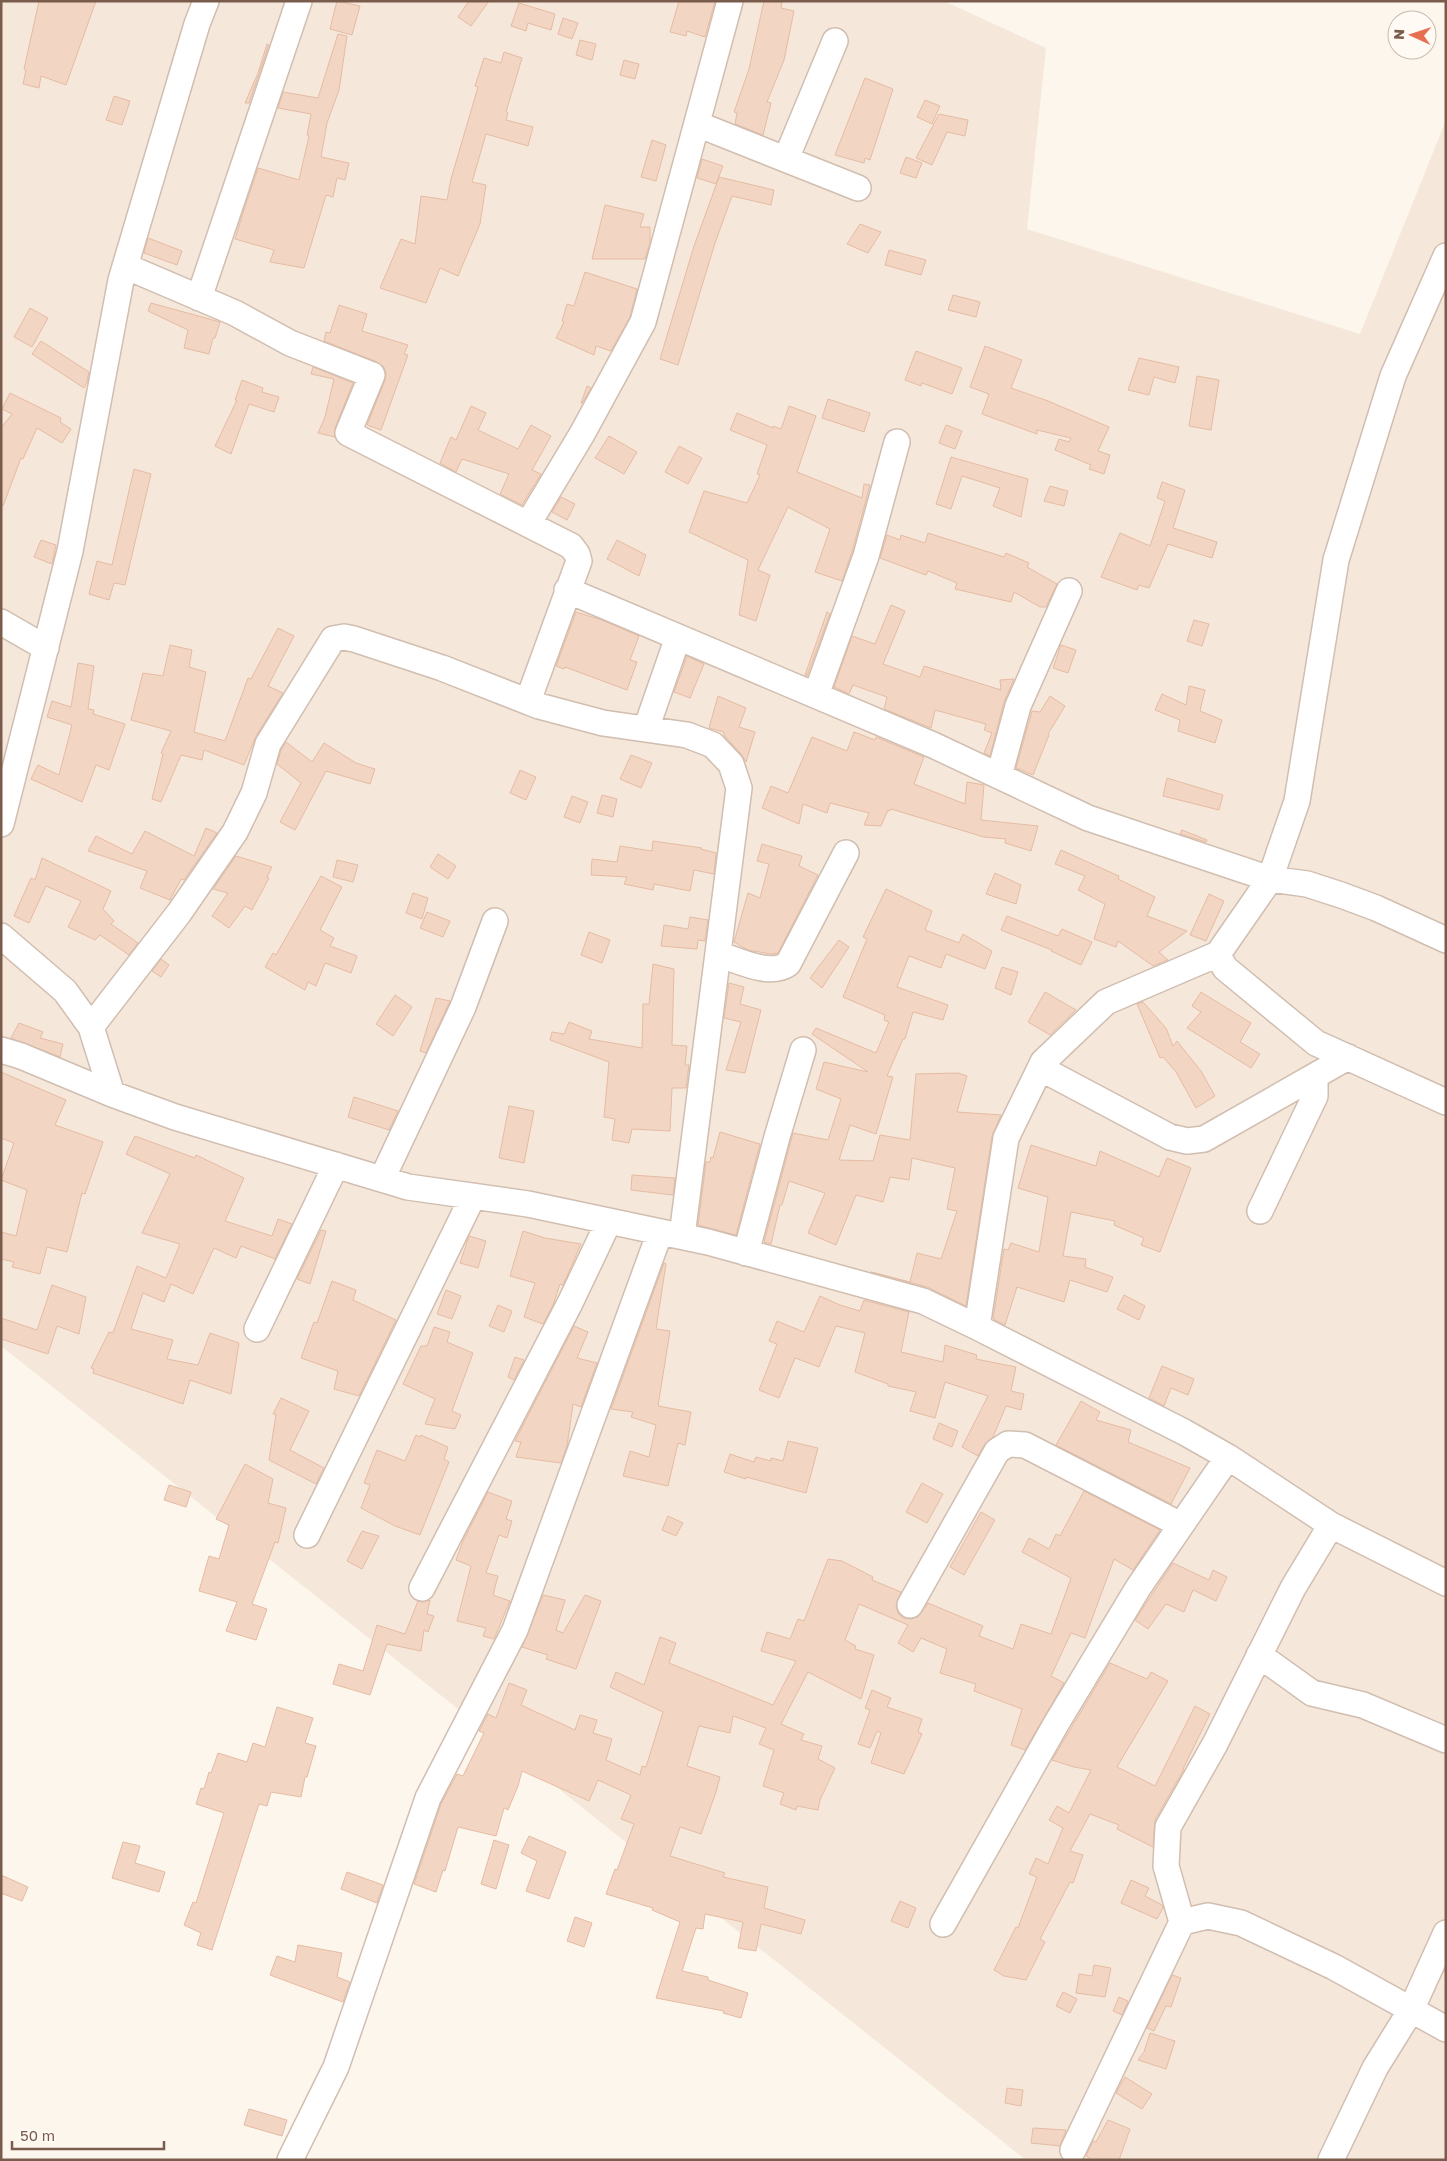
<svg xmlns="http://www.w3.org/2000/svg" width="1447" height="2161" font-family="'Golos Text',sans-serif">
<rect width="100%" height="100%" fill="#fdf6ec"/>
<path fill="#f5e8da" d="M1 1H944L1046 48 1027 229 1360 334 1446 120V2160H1026L1 1346Z"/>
<path fill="#f3d5c3" stroke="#e6bba3" d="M39 1H96L66 85 41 76 39 88 23 84 26 70 24 69Z
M337 1 360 6 352 35 330 29Z
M469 1H489L471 26 458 17Z
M679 1H715L705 37 687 31 686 36 670 32Z
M764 1H782L781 8 794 11 784 60 767 102 771 103 763 135 735 124 737 113 734 112 749 69Z
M519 3 555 14 551 30 528 23 526 31 511 26Z
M563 18 578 23 572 39 558 34Z
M338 34 347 36 339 90 327 123 321 157 349 163 345 180 337 178 333 197 326 195 304 268 270 262 274 250 235 239 242 216 258 168 299 180 309 136 307 135 311 114 278 108 283 92 318 98Z
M580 40 596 44 592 60 576 55Z
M267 44 269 45 249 103H245L258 73Z
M504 52 522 58 506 112 508 113 506 120 533 127 528 146 486 134 472 182 486 185 480 224 458 276 440 268 426 303 380 288 401 239 415 244 421 196 447 200 451 179 478 87 475 86 484 58 501 63Z
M624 60 639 64 635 79 620 75Z
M865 78 893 89 870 160 865 158 864 163 835 155Z
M114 96 130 101 122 125 106 120Z
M925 100 940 106 932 124 917 117Z
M939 114 968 120 965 136 947 132 932 165 916 158Z
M652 140 666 145 656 181 641 177Z
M906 157 922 163 916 178 900 173Z
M702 159 723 166 716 184 697 178Z
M719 177 774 190 771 205 732 196 715 243 678 365 660 359 694 246Z
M605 205 644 214 640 227H650V243L645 259H592Z
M860 224 881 232 868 253 847 244Z
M148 238 182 251 177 265 144 253Z
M889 250 926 260 921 275 885 265Z
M585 272 637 289 630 317 611 351 596 346 594 355 556 338 564 322 562 321 567 304 574 306Z
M953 295 980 302 976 317 948 310Z
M151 303 220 322 215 338H213L209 354 184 348 188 330 148 311Z
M339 305 367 314 362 331 408 345 404 354 408 355 381 430 367 425 385 380 386 374 384 367 377 362 324 341 326 332 330 333Z
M30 308 48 318 32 347 14 337Z
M41 341 89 372 87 382 84 388 32 354Z
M985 346 1022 360 1011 388 1048 401 1109 427 1098 451 1110 455 1104 474 1089 469 1091 465 1055 450 1059 439 1069 442 1071 438 1037 430V434L982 414 989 394 970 387Z
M916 351 962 368 952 394 922 383 921 386 905 380Z
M1139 358 1179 367 1175 383 1154 377 1149 395 1128 390Z
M313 367 353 383 335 428V437L318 433 325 417 334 379 311 374Z
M1197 376 1219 380 1211 430 1189 426Z
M242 380 263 388 262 392 279 397 274 412 249 404 231 454 215 446 237 400H235Z
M587 386 591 388 582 403H581Z
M10 393 61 418 60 422 71 429 62 443 37 428 23 459 21 458 3 506 1 505V428L12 414 2 409Z
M828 399 870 413 864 432 822 418Z
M471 406 486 413 478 430 518 449 531 425 551 436 532 470 541 474 522 505 500 494 509 474 462 459 456 472 440 463 451 437 456 440Z
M789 406 816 416 797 472 862 498 864 484 870 485 852 552 842 581 815 572 830 529 788 507 758 570 770 575 756 621 739 615 748 560 689 532 704 491 747 503 760 475 757 474 767 445 730 430 737 413 773 428V426L781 429Z
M946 425 962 431 955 449 939 443Z
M609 436 637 452 624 474 595 458Z
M679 446 702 458 688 484 665 472Z
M951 457 1028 479 1021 517 993 506 1000 488 962 476 951 509 936 504Z
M134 469 151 474 125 585 114 583 109 600 89 594 97 561 112 565Z
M1162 482 1185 490 1173 528 1217 542 1212 558 1168 544 1149 588 1139 585 1137 590 1101 577 1120 533 1150 546 1165 501 1157 498Z
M1050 486 1068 491 1064 506 1044 501Z
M561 497 575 504 567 520 552 512Z
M928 533 1004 557 1006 553 1029 563 1027 567 1057 584 1046 607H1040L1014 592 1011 602 955 589 957 583 928 571 926 575 880 558 887 535 900 540 901 535 925 543Z
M41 540 56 545 52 564 34 557Z
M617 540 646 555 639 576 607 559Z
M891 605 905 611 883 664 920 677 924 666 1001 690 1000 680 1014 679 1004 702 990 756 984 753 992 733 984 730 986 724 935 710 931 728 884 709 887 697 853 685 849 694 834 687 852 636 875 644Z
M576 612 602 620 639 636 630 660 637 662 627 690 565 667 564 669 556 666Z
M827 612 830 614 807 676 805 675Z
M1194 620 1209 624 1202 646 1187 641Z
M278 628 294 636 268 686 283 693 256 736 244 765 204 750 202 760 181 755 161 802 152 799 163 754 161 753 171 731 131 720 143 673 163 676 170 645 192 650 189 667 206 672 194 732 225 741 248 678 251 679Z
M1061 645 1076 650 1068 673 1053 668Z
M687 656 704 664 690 698 674 692Z
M78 663 94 666 88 709 94 710 93 714 125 724 109 770 96 765 82 802 31 779 38 765 59 775 72 725 47 717 52 701 71 707Z
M1189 686 1205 690 1200 711 1222 720 1215 743 1178 731 1180 720 1155 710 1162 694 1186 705Z
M718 696 746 708 739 727 755 732 746 762 741 754 724 735V732L709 728Z
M1050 696 1065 706 1048 734 1049 735 1033 775 1016 768 1032 711 1040 712Z
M854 732 875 740 876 737 924 757 914 784 965 804 967 782 984 785 981 820 1038 826 1031 851 1005 843 1006 839 984 837 891 809 890 811 888 810 881 826 864 825 869 813 830 803 827 813 803 804 799 824 762 808 771 786 788 793 812 737 847 751Z
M286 742 312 762 324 743 356 763 375 769 370 784 326 771 295 830 280 822 301 783 277 764 281 750Z
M631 755 652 763 641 788 620 779Z
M520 770 536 777 526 800 510 793Z
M1167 778 1223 795 1219 810 1163 796Z
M602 795 617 799 613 817 597 813Z
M572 796 588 802 580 823 564 817Z
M206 828 217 833 184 880 181 879 170 900 140 888 147 871 88 851 96 836 132 854 145 831 194 856Z
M1182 830 1207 840 1206 842 1180 834Z
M653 841 702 848 701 849 716 853 714 874 694 870 690 891 654 884 653 890 624 884 627 877 591 875 592 859 617 862 620 846 652 851Z
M762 844 802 856 799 866 818 875 778 953 771 954 748 950 734 942 748 893 760 898 769 864 757 861Z
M1061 850 1119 876 1118 879 1155 897 1147 916 1187 931 1159 952 1168 960 1153 966 1118 941 1116 947 1094 939 1105 904 1078 890 1085 876 1055 864Z
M438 854 456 866 448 879 430 867Z
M236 856 272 867 267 877 269 878 252 910 245 906 229 928 212 916 228 893 213 889Z
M42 858 111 891 103 909 114 921 111 924 138 943 129 955 100 935 95 940 68 927 81 901 46 886 29 923 14 916 31 878 35 880Z
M337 860 358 865 353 882 333 877Z
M995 873 1021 885 1016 904 986 894Z
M321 876 342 887 320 930 334 938 330 946 357 956 351 973 325 963 316 986 308 982 305 990 265 967 273 953 276 955Z
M886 889 932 911 925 930 959 943 963 934 992 951 985 969 946 954 941 968 909 956 897 987 948 1005 943 1020 913 1012 905 1039H903L887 1076 893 1077 876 1134 850 1125 839 1160 873 1161 880 1135 910 1140 916 1074 958 1073 967 1076 957 1112 1001 1115 992 1136 966 1306 927 1287 871 1272 910 1282 917 1253 941 1259 957 1211 947 1209 955 1168 912 1158 909 1180 890 1177 883 1202 856 1195 836 1245 808 1233 825 1193 789 1181 782 1205H780L771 1244 764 1242 793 1133 828 1140 841 1099 816 1089 824 1062 868 1072 812 1034 816 1028 876 1053 889 1022 884 1020 885 1015 843 997 867 939 863 937Z
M413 893 428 898 422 919 406 913Z
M1209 894 1224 901 1206 941 1190 935Z
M427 912 450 921 443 937 420 928Z
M1007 916 1058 936 1062 929 1092 942 1081 965 1051 951 1052 950 1001 930Z
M690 917 708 920 705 941 698 940 697 949 661 946 664 925 688 929Z
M589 932 610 940 602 963 581 955Z
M839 940 849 947 822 988 810 978Z
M161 959 169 965 161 977 152 971Z
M653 964 674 969 672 1045 687 1046 685 1065H689L686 1088H672L670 1131 632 1129 629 1143 612 1140 615 1119 604 1117 609 1062 550 1040 552 1032 564 1034 569 1022 592 1031 589 1039 642 1048 643 1004H649Z
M1002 967 1018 972 1011 995 995 988Z
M729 983 744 987 740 1004 761 1010 745 1073 726 1070 741 1022 724 1018Z
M1045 992 1076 1010 1050 1035 1028 1022Z
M1201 992 1251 1023 1240 1042 1260 1054 1251 1068 1187 1028 1201 1012 1192 1006Z
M395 995 412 1007 393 1036 376 1024Z
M436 998 450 1001 426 1053 420 1051Z
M1143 1002 1166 1028 1173 1046 1177 1041 1201 1071 1215 1096 1196 1108 1176 1072 1163 1057 1160 1058 1137 1004Z
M19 1023 43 1032 40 1038 63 1044 60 1057 11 1038Z
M1 1072 66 1100 55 1125 103 1142 85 1194 82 1193 67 1252 47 1247 40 1274 12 1267 14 1262 1 1259V1232L16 1236 27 1190 1 1180 14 1143 1 1138Z
M354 1097 398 1111 389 1130 348 1117Z
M509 1106 534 1111 524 1163 499 1158Z
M720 1132 760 1144 736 1235 698 1225 706 1162H710L711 1157 713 1158Z
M135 1136 195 1158 196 1155 244 1178 225 1221 272 1236 278 1219 292 1224 275 1259 241 1246 236 1258 214 1248 193 1294 171 1284 164 1302 143 1293 131 1329 173 1340 167 1359 198 1365 210 1333 239 1343 231 1394 190 1380 183 1404 93 1373 94 1369 91 1368 109 1332 113 1333 137 1266 166 1278 180 1244 142 1233 170 1174 126 1154Z
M1031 1145 1096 1166 1100 1151 1159 1177 1167 1158 1191 1168 1160 1252 1141 1245 1144 1238 1114 1225 1115 1221 1071 1212 1063 1256 1086 1259 1085 1267 1113 1277 1107 1292 1070 1280 1064 1302 1017 1287 1005 1325 993 1319 1004 1249 1008 1250 1011 1243 1039 1252 1048 1197 1018 1188Z
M632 1175 675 1178 673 1195 631 1190Z
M321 1230 326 1231 310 1284 297 1279Z
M523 1231 545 1238 581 1244 563 1285 560 1284 553 1305 543 1324 524 1317 535 1283 510 1276Z
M469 1236 486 1241 478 1268 460 1263Z
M664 1263 666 1264 656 1329 670 1331 658 1406 691 1412 685 1445 678 1443 668 1486 623 1476 630 1451 649 1457 656 1425 631 1417 633 1412 611 1409Z
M332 1281 356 1290 353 1300 396 1320 359 1396 334 1389 338 1371 301 1358 314 1322 317 1323Z
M52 1285 86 1297 79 1334 57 1326 48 1354 1 1339V1318L37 1330Z
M446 1290 461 1296 452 1319 437 1314Z
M1124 1295 1145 1306 1139 1320 1117 1309Z
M820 1296 840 1305 860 1311 864 1300 909 1312 901 1352 943 1362 945 1345 977 1355 976 1359 1016 1367 1011 1391 1024 1394 1021 1410 1006 1406 993 1437 985 1444 978 1456 962 1447 988 1396 945 1382 935 1418 910 1411 916 1392 888 1386V1384L855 1372 865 1333 836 1326 819 1367 795 1358 779 1398 759 1390 777 1344 769 1341 777 1321 804 1332Z
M498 1305 512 1311 504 1332 489 1326Z
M574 1326 588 1332 577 1358 597 1363 581 1407 573 1404 567 1446 561 1463 516 1457 521 1442 515 1441Z
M434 1327 450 1332 447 1342 473 1353 452 1411 461 1415 455 1429 425 1424 435 1399 403 1384 421 1346H427Z
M515 1357 524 1360 514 1380 508 1377Z
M1162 1366 1194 1379 1188 1395 1171 1388 1164 1406 1149 1398Z
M281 1398 309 1411 290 1450 324 1468 316 1484 269 1460 276 1414H273Z
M1081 1401 1100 1412 1096 1420 1131 1430 1128 1442 1190 1468 1171 1504 1056 1445Z
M939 1423 958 1431 952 1447 933 1439Z
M416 1435 420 1437 421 1435 448 1447 444 1459 449 1462 420 1535 395 1526 361 1508 370 1485 364 1483 377 1450 405 1461Z
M788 1441 818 1448 806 1493 746 1477V1479L724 1472 730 1454 754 1462 756 1457 771 1461V1458L783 1461Z
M245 1464 273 1479 268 1503 286 1508 278 1543 275 1542 252 1604 267 1609 256 1640 226 1631 237 1602 199 1591 209 1556 219 1559 229 1525 216 1519Z
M922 1483 943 1494 927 1523 906 1512Z
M169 1485 191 1492 186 1507 164 1500Z
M1084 1491 1160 1530 1133 1570 1114 1559 1085 1638 1071 1633 1051 1676 1064 1683 1025 1750 1011 1745 1022 1709 974 1691 976 1684 940 1673 947 1649 921 1638 913 1652 898 1643 908 1625 859 1604 845 1640 856 1646 855 1649 874 1655 861 1699 808 1672 781 1724 804 1734 801 1740 822 1746 818 1759 835 1768 820 1800 818 1810 797 1806 796 1810 780 1804 784 1793 763 1786 774 1750 759 1744 766 1728 733 1716 730 1733 699 1726 687 1766 720 1777 716 1792 701 1834 680 1827 670 1856 725 1873 723 1877 768 1887 764 1908 805 1920 801 1934 761 1924 756 1951 738 1948 743 1922 705 1914 703 1929 696 1928 682 1971 708 1977V1980L748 1993 741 2018 723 2013 724 2011 656 1998 680 1922 652 1910 653 1908 606 1894 615 1869 617 1870 634 1824 621 1819 631 1795 598 1780 589 1801 522 1771 518 1786 508 1810 504 1808 496 1836 458 1827 445 1871 443 1870 436 1892 414 1884 441 1804 457 1774 463 1776 484 1733 479 1731 488 1714 496 1718 509 1683 527 1690 521 1705 575 1730 580 1715 597 1720 593 1733 612 1739 606 1760 640 1775 642 1766 646 1767 663 1712 610 1687 616 1672 644 1685 660 1637 676 1643 669 1663 773 1705 796 1661 761 1651 767 1632 790 1639 798 1619 804 1621 828 1559 842 1561 873 1577 872 1580 901 1592 896 1606 898 1613 903 1618 911 1619 918 1617 928 1603 983 1626 979 1636 1013 1649 1021 1624 1051 1634 1071 1578 1022 1552 1029 1538 1049 1549 1056 1534 1060 1536Z
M488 1492 512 1501 506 1519 512 1521 507 1538 499 1535 486 1573 498 1576 493 1595 510 1601 494 1639 483 1636 486 1628 457 1621 471 1566 456 1560 463 1541Z
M981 1512 995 1520 964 1575 950 1567Z
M668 1516 683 1523 676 1536 662 1530Z
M362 1531 379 1536 362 1569 347 1561Z
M1173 1563 1209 1580 1213 1570 1227 1577 1216 1601 1193 1590 1184 1612 1166 1604 1148 1629 1135 1620Z
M543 1595 565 1600 556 1630 563 1633 585 1595 601 1601 576 1669 546 1659 548 1655 522 1647Z
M430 1600 427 1614 434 1616 428 1632 424 1630 421 1651 387 1644 370 1695 333 1684 339 1664 363 1671 377 1625 405 1634 418 1601 423 1602Z
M1110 1663 1147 1679 1151 1672 1168 1681 1117 1767 1155 1786 1195 1706 1210 1714 1183 1769H1184L1155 1820 1153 1847 1117 1829 1119 1825 1090 1814 1070 1851 1083 1855 1073 1883 1070 1882 1040 1939 1045 1942 1026 1980 1004 1976 994 1970 1016 1927 1018 1928 1037 1877 1029 1874 1036 1858 1048 1864 1063 1828 1049 1820 1057 1806 1069 1813 1091 1770 1074 1767 1052 1760Z
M872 1690 891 1698 887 1707 922 1719 918 1732 922 1734 904 1774 871 1763 881 1733 877 1731 870 1748 858 1744 870 1710 865 1708Z
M277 1707 313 1718 305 1743 316 1746 307 1777H305L301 1797 271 1792 267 1806 259 1804 212 1950 197 1945 201 1933 184 1925 193 1902 196 1903 224 1813 196 1804 201 1788 204 1789 209 1772 211 1773 218 1753 247 1762 253 1743 265 1747Z
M529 1836 566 1852 549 1899 526 1891 537 1861 521 1853Z
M494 1840 509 1845 496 1889 481 1884Z
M123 1842 140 1846 135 1863 165 1872 159 1892 112 1878Z
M347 1872 383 1885 377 1903 341 1889Z
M1 1875 28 1887 22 1901 1 1893Z
M1131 1880 1149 1888 1145 1896 1162 1905 1163 1908 1157 1919 1121 1903Z
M900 1901 916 1908 908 1928 891 1921Z
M575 1917 592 1923 584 1947 567 1941Z
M298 1945 342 1953 337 1977 350 1982 343 2002 270 1975 277 1956 295 1962Z
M1094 1965 1111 1968 1105 1997 1076 1993 1079 1974 1092 1976Z
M1172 1975 1181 1978 1171 2007 1166 2006 1154 2031 1147 2028Z
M1063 1992 1077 1999 1070 2013 1056 2006Z
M1119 1997 1128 2001 1122 2015 1113 2011Z
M1150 2033 1175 2041 1166 2069 1138 2060 1144 2052Z
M1125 2077 1152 2094 1142 2109 1116 2093Z
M1007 2088 1023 2090 1021 2106 1005 2103Z
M249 2109 287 2120 282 2136 244 2125Z
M1108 2120 1130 2129 1119 2160H1092L1086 2156 1093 2141 1096 2142Z
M1033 2128 1066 2130 1060 2146 1031 2143Z"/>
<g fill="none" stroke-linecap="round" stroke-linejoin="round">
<defs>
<path id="minor" d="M697 124 858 188
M786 159 835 41
M125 266 235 313 290 343 372 375 348 433 571 546 577 554 579 561 528 701
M199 298 299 1
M528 524 582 434 643 322 730 1
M567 590 933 745 1088 818 1270 879 1307 884 1341 895 1376 908 1446 940
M1 622 46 648
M816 695 866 556 897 442
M646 729 678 637
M999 776 1018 706 1069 591
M1 824 70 551 121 280 197 24 206 1
M1 936 65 991 91 1027 112 1094
M718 954C738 960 769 977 788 964L846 853
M1218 954 1225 968 1316 1043 1446 1102
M91 1027 179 913 235 832 254 793 268 744 333 639 344 637 354 639 442 668 539 706 603 723 687 735 713 745 731 764 739 788 682 1236
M1 1050 21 1056 112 1094 175 1117 408 1187 528 1204 708 1242 923 1301 977 1327 1184 1432 1228 1457 1331 1525 1446 1583
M1040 1068 1170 1137 1187 1141 1204 1139 1348 1057
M382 1179 463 1007 495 921
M1260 1211 1315 1096V1076
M746 1253 777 1137 803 1050
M977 1327 1006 1138 1043 1062 1106 1002 1218 954 1270 879 1297 801 1336 560 1393 376 1446 256
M257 1329 336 1165
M307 1535 473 1196
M422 1588 570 1303 609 1221
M910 1605 997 1451 1008 1444 1025 1445 1181 1525
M1259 1655 1312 1693 1363 1705 1446 1740
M1182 1922 1208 1916 1241 1923 1334 1967 1446 2029
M943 1924 1056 1724 1138 1588 1228 1457
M1073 2150 1182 1922 1166 1866 1168 1827 1215 1744 1293 1588 1331 1525
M290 2160 336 2067 428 1798 515 1630 660 1232
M1331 2160 1375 2068 1411 2010 1446 1933"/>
</defs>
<use href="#minor" stroke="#d1beb0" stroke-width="28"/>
<use href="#minor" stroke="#fff" stroke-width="25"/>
</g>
<rect width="1447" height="2161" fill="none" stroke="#7a5c4d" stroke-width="5"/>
<g transform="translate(1412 35) rotate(273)"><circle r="24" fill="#fffaf3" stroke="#cabbb1"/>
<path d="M0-4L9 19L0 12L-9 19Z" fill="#e76f51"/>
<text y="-8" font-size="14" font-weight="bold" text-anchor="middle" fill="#7a5c4d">N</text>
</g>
<path d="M12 2141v8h152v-8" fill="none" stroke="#7a5c4d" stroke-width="2.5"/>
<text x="20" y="2141" font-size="15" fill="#7a5c4d" stroke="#fffaf3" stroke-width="4" paint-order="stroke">50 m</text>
</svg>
